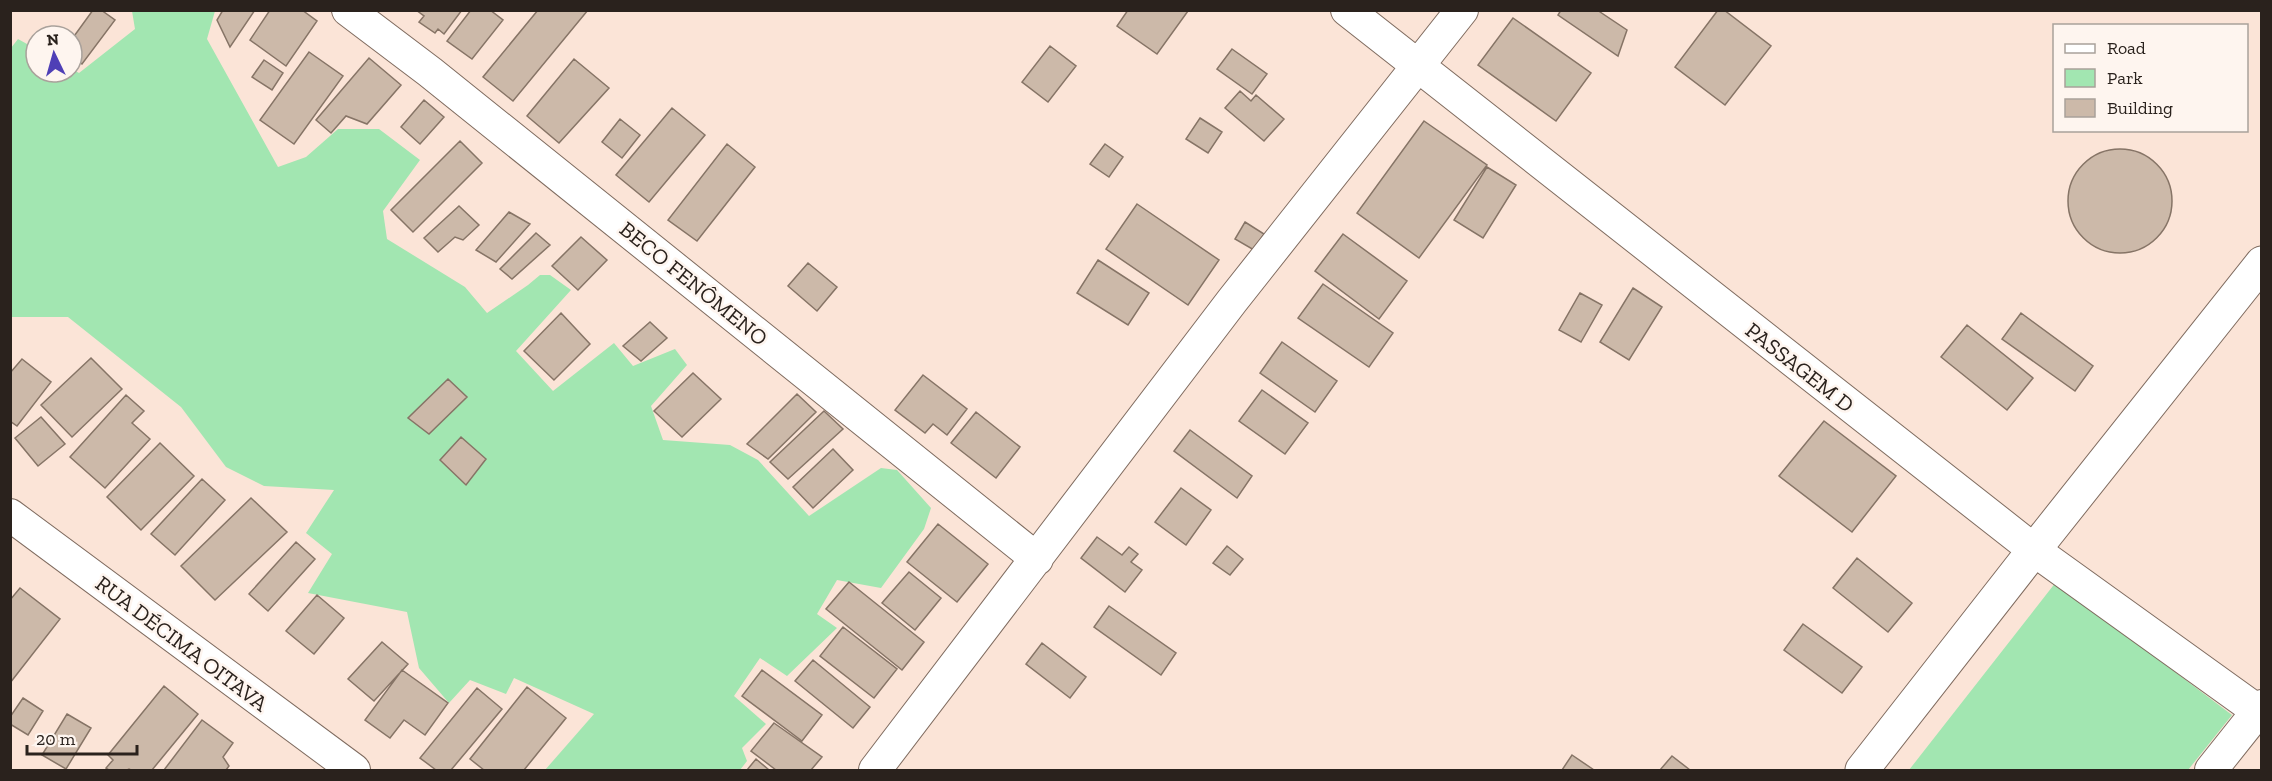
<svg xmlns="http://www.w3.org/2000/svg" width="2272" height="781" font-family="'Zilla Slab',serif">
<rect width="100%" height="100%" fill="#fbe4d7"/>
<path fill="#a2e6b1" d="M132 11H215L207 39 278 167 306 157 338 129H379L420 160 383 211 387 239 465 287 487 313 528 285 540 275H550L571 290 516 351 553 391 614 343 633 366 675 349 687 365 651 406 663 440 730 445 758 460 809 516 881 468 897 470 931 508 924 529 881 588 837 580 817 614 837 628 787 676 760 658 734 696 766 724 742 748 747 761 740 770H545L594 714 514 678 506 694 470 680 449 703 419 668 407 612 308 593 332 554 306 533 334 490 264 486 226 467 181 407 68 317H11V48L18 39 36 49V72H72V69L79 73 135 29Z
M2056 582 2232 715 2188 770H1909Z"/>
<path fill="#ccb9a9" stroke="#867466" stroke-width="1.5" d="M93 10H101L115 20 82 64 72 57V39Z
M223 10H255L230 47 217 20Z
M270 10H302L317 21 286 66 250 40Z
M416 10H462L444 34 438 29 435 33 419 22 424 16Z
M471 10H490L503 20 472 59 447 41Z
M538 10H588L513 101 483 77Z
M1128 10H1188V11L1157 54 1117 26Z
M1561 10H1597L1627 30 1618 56 1558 15Z
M1718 10H1724L1771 46 1725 105 1675 67Z
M1513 18 1591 73 1556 121 1478 65Z
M1050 46 1076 66 1048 102 1022 82Z
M1232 49 1267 74 1252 94 1217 69Z
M309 52 343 76 294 144 260 120Z
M369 58 401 85 367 124 346 116 331 133 316 120Z
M574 59 609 88 559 143 527 116Z
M264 60 283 73 272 90 252 77Z
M1240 91 1251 101 1256 95 1284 119 1264 141 1225 108Z
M424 100 444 117 420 144 401 127Z
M672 108 705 135 649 202 616 175Z
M1200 118 1222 132 1208 153 1186 139Z
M620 119 640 135 622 158 602 142Z
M1424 121 1487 165 1419 258 1357 213Z
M460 141 482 163 413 232 391 210Z
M727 144 755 167 697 241 668 220Z
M1105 144 1123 157 1109 177 1090 164Z
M2068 201a52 52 0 1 1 104 0a52 52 0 1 1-104 0Z
M1487 167 1516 185 1483 238 1454 220Z
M1137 204 1219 260 1188 305 1106 249Z
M459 206 479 225 463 240 455 237 438 252 424 238Z
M509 212 530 224 496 262 476 250Z
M1245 222 1264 234 1254 250 1235 239Z
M536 233 550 245 512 279 500 269Z
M1343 234 1407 281 1379 319 1315 271Z
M581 237 607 260 578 290 552 266Z
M1098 260 1149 293 1128 325 1077 293Z
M808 263 837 287 817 311 788 286Z
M1323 284 1393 333 1369 367 1298 318Z
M1633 288 1662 307 1629 360 1600 342Z
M1580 293 1602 305 1581 342 1559 330Z
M561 313 590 344 554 380 524 351Z
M2021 313 2093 366 2075 391 2002 339Z
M650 322 667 338 641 361 623 346Z
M1967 325 2033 378 2007 410 1941 357Z
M1282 342 1337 381 1315 412 1260 373Z
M91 358 122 389 72 437 41 405Z
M22 359 51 382 17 426 10 421V373Z
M693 373 721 399 682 437 654 411Z
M923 375 967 409 947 435 933 424 925 433 895 410Z
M448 379 467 397 429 434 408 418Z
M1262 390 1308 423 1285 454 1239 421Z
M797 394 816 412 768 459 747 444Z
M126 395 144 411 132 423 150 439 105 488 70 457Z
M824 411 843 429 788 479 770 462Z
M976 412 1020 447 996 478 951 443Z
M41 417 65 444 38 466 15 438Z
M1824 421 1896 476 1852 532 1779 476Z
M1190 430 1252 476 1237 498 1174 451Z
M461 437 486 459 466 485 440 460Z
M160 443 194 476 141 530 107 497Z
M833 449 853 470 813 508 793 487Z
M202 479 225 500 175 555 151 534Z
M1181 488 1211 510 1186 545 1155 522Z
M251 498 287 532 215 600 181 566Z
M938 524 988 564 957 602 907 562Z
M1097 537 1122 555 1129 547 1138 554 1131 562 1142 570 1125 592 1081 558Z
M296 542 315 559 268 611 249 594Z
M1227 546 1243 559 1230 575 1213 563Z
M1857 558 1912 603 1888 632 1833 588Z
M909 572 941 598 915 630 882 603Z
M849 582 924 642 902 670 826 609Z
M20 588 60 619 10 683V600Z
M317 595 344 618 314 654 286 631Z
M1109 606 1176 653 1161 675 1094 627Z
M1803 624 1862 667 1842 693 1784 650Z
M843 627 897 669 874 698 820 656Z
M382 642 408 664 374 701 348 679Z
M1042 643 1086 677 1070 698 1026 664Z
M813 660 870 707 853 728 795 681Z
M402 670 448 703 425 735 404 720 390 738 365 720Z
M762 670 822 715 802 741 742 696Z
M164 686 198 714 152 770H131L129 769 127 770H109L106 768 113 760 108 755Z
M527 687 566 718 524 770H484L470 759Z
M477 688 502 709 451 770H436L420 758Z
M23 698 43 711 28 735 10 724V717Z
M67 714 91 728 66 769 42 755Z
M202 720 233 743 223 757 229 766 226 770H164Z
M774 723 822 757 811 770H776L751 751Z
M1572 755 1594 770H1562Z
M1672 756 1690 770H1660Z
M756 759 769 770H747Z"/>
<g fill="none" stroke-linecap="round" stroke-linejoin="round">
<defs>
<path id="street" d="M348 10 430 72 1037 559
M1347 10 2034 550 2262 714
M10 515 354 770
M875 770 1232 301 1462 10
M2211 770 2262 706"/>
<path id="secondary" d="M1862 770 2034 550 2262 263"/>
</defs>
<use href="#street" stroke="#7f6b5f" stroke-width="34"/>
<use href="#secondary" stroke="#7f6b5f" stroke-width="35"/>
<use href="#street" stroke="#fff" stroke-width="32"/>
<use href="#secondary" stroke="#fff" stroke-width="33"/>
</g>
<g text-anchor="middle" stroke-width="5" stroke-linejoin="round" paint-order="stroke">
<g font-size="22" fill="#2a221d" stroke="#fef5ef">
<text transform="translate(694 283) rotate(39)" y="8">BECO FENÔMENO</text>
<text transform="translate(1800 367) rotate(38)" y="8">PASSAGEM D</text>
<text transform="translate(182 643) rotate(37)" y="8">RUA DÉCIMA OITAVA</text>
</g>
</g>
<rect width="2272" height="781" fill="none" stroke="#2a221d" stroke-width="24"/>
<rect x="2053" y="24" width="195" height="108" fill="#fef5ef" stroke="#a9a19b" stroke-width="1.5"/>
<rect x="2065" y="44" width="30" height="9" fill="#ffffff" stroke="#a9a19b" stroke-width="1.5"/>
<text x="2107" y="54" font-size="18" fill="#2a221d">Road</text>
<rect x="2065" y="69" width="30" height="18" fill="#a2e6b1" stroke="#a9a19b" stroke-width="1.5"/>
<text x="2107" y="84" font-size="18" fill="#2a221d">Park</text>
<rect x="2065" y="99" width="30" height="18" fill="#ccb9a9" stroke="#a9a19b" stroke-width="1.5"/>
<text x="2107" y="114" font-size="18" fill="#2a221d">Building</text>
<g transform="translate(54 54) rotate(355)"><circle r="28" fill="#fef5ef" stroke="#a9a19b" stroke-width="1.5"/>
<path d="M0-4.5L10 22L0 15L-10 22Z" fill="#4f3fb6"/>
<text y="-9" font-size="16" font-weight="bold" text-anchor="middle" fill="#2a221d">N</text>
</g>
<path d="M27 745v9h110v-9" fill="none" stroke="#2a221d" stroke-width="3"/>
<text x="36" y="745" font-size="18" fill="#2a221d" stroke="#fef5ef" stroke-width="4.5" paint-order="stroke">20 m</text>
</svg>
